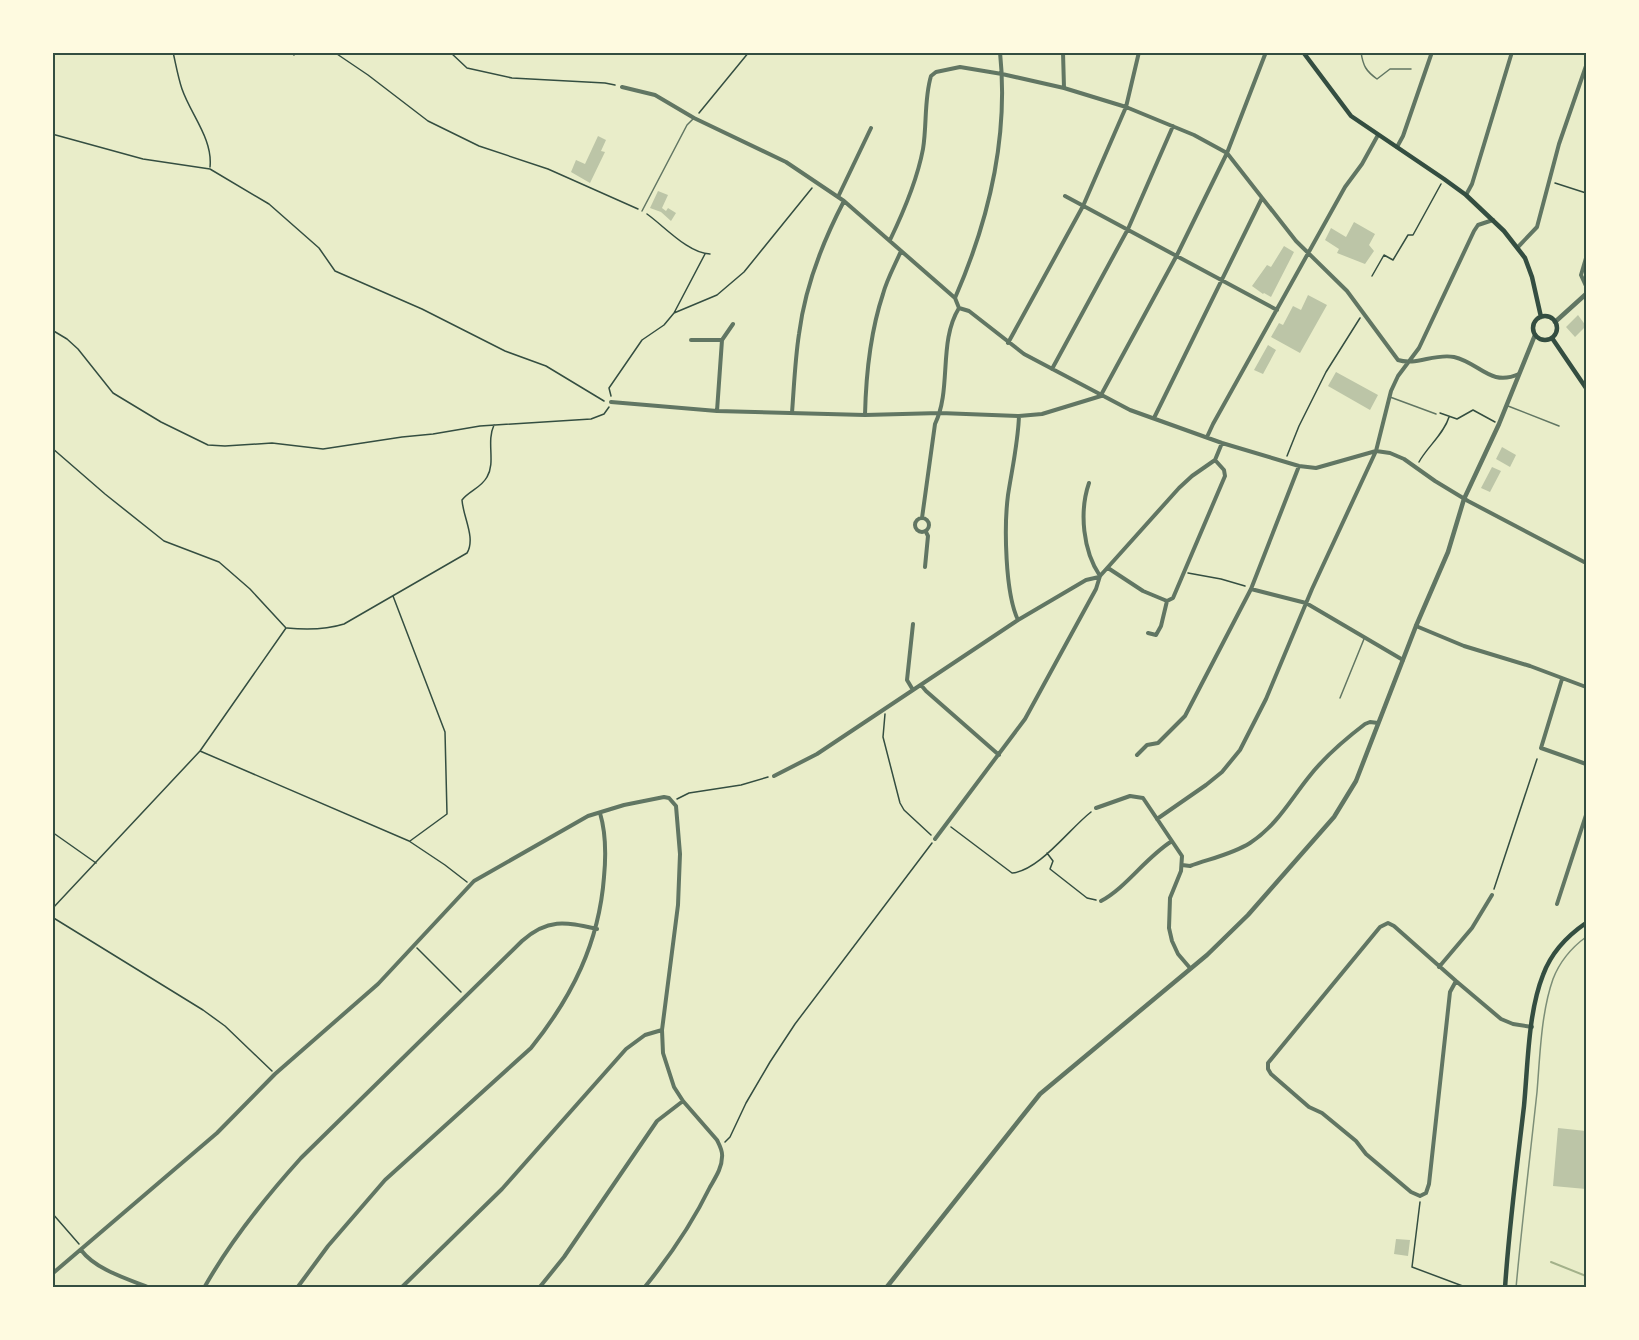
<svg xmlns="http://www.w3.org/2000/svg" width="1639" height="1340" font-family="'PT Sans',sans-serif">
<rect width="100%" height="100%" fill="#e9edc9"/>
<g fill="none" stroke-linecap="round" stroke-linejoin="round">
<path stroke="#a3b18a" stroke-width="2" d="M1551 1262 1586 1276"/>
</g>
<path fill="#bcc5a7" d="M598 136 606 140 601 151 605 152 590 183 571 172 576 160 585 164Z
M658 191 668 195 662 208 666 211 668 208 676 213 671 221 661 212 650 208Z
M1354 222 1375 234 1369 245 1374 251 1365 264 1337 253 1339 249 1325 240 1331 228 1346 237Z
M1284 246 1294 252 1271 297 1264 293 1263 294 1252 286 1267 265 1271 267Z
M1308 295 1327 305 1300 353 1271 337 1279 323 1283 325 1293 306 1301 310Z
M1578 315 1586 326 1575 337 1566 327Z
M1268 345 1276 350 1263 374 1254 370Z
M1336 372 1378 395 1370 410 1328 386Z
M1502 447 1516 455 1510 467 1496 459Z
M1492 467 1501 471 1490 492 1481 488Z
M1558 1128 1586 1131V1189L1553 1186Z
M1396 1239 1410 1240 1408 1256 1394 1254Z"/>
<g fill="none" stroke-linecap="round" stroke-linejoin="round">
<path stroke="#344e41" stroke-width="1.5" d="M173 52C176 65 178 77 182 89 191 115 213 139 210 167
M292 52 294 55 295 52
M334 52 368 75 428 121 479 146 548 169 638 209
M450 52 467 68 512 78 605 83 615 85
M699 113 749 52
M52 134 143 159 210 169 269 204 319 248 335 271 422 309 505 351 546 366 604 401
M1555 183 1586 193
M647 214C664 226 689 254 710 254
M1372 276 1384 255 1393 260 1408 235H1413L1441 184
M674 313 717 295 744 272 812 188
M52 330 67 339 78 349 113 393 161 422 208 445 225 446 272 443 323 449 402 437 433 434 480 426 591 419 604 414 609 407
M611 396 609 388 642 340 664 325 674 313 705 254
M1440 413 1457 419 1473 410 1495 422
M52 448 105 494 164 541 219 562 250 589 286 628
M1287 456 1299 426 1326 372 1360 318
M1419 462C1427 447 1444 434 1449 417
M1188 573 1221 579 1245 586
M393 596 445 732 447 814 410 841
M287 628C307 630 325 630 344 624L467 553C476 538 463 517 462 500 469 491 481 488 487 477 496 462 486 442 494 425
M885 714 883 737 900 803 904 810 931 835
M200 751 409 841 445 865 467 882
M677 799 689 793 741 785 768 777
M951 827 1012 873C1039 871 1069 829 1091 812
M52 832 96 863
M1047 853 1053 861 1050 869 1087 898 1096 900
M1494 889 1537 759
M52 909 200 751 286 628
M52 917 203 1010 225 1026 272 1071
M417 948 461 992
M725 1142 730 1137 746 1103 770 1062 795 1024 932 843
M1420 1202 1412 1267 1468 1288
M52 1213 79 1244"/>
<path stroke="#617663" stroke-width="1.5" d="M1361 52C1363 66 1366 71 1377 79L1390 69H1411
M642 211 687 125 694 118
M1390 397 1436 414
M1508 406 1559 426
M1340 698 1364 639"/>
<path stroke="#617663" stroke-width="4" d="M1063 52 1064 88
M622 87 655 95 694 118 786 162 844 201 955 298 959 308 969 311 1024 354 1130 410 1222 443 1299 466 1316 468 1376 451 1390 453 1404 459 1435 481 1468 501 1586 563
M1397 147 1403 136 1432 52
M1466 195 1472 184 1512 52
M1065 196 1277 310
M838 197 871 128
M890 240C904 211 917 181 923 149 927 125 924 99 931 76L936 72 960 67 1002 74 1064 88 1126 107 1194 135 1227 153 1296 241 1347 291 1398 360C1415 366 1435 353 1454 357 1480 363 1490 387 1519 374
M1518 247 1537 227 1559 144 1586 66
M1586 258 1581 275 1586 286
M955 298C989 220 1009 138 1000 52
M691 340H722
M1008 343 1083 206 1126 107 1139 52
M1052 369 1128 229 1173 126
M1101 395 1177 255 1227 153 1266 52
M611 402 717 411 865 415 940 413 1019 416 1042 414 1101 396
M717 411 722 340 733 324
M792 413C794 387 795 360 799 334 805 287 822 243 844 201
M865 415C866 373 870 333 883 294 887 279 895 265 901 251
M1154 418 1262 198
M1207 437 1213 424 1345 187 1362 164 1378 135
M1089 483C1079 512 1083 551 1100 576
M915 525a7 7 0 1 1 14 0a7 7 0 1 1-14 0Z
M922 518 935 424C952 389 938 342 959 308
M925 567 928 536 926 532
M1108 568 1143 591 1167 601 1173 598 1225 476 1224 470 1215 460
M1251 589 1306 603 1403 660
M1018 620C1005 593 1004 526 1008 495 1012 469 1018 443 1019 416
M913 624 907 680 913 690
M1416 626 1464 646 1530 666 1586 687
M1148 633 1156 635 1161 626 1167 601
M1562 679 1541 748 1586 764
M921 685 926 691 999 755
M1137 755 1147 745 1158 743 1185 716 1251 589 1299 466
M774 776 817 754 1018 620 1086 580 1099 577
M1096 808 1130 796 1143 798 1182 856 1181 871 1170 898 1169 928 1172 941 1178 954 1190 968
M1157 819 1206 785 1222 772 1240 750 1266 699 1312 589 1376 451 1391 391 1398 376 1419 348 1474 231 1478 225 1493 220
M935 839 1025 719 1096 589 1100 576 1179 488 1192 476 1215 460 1222 443
M1182 865 1190 866C1209 859 1233 854 1250 843 1277 825 1289 802 1308 778 1324 757 1344 740 1365 724L1370 722 1378 723
M1101 901C1127 887 1145 858 1172 841
M1557 904 1586 815
M1439 967 1472 928 1492 895
M1456 981 1450 992 1429 1184 1426 1193 1420 1196 1411 1192 1366 1154 1356 1141 1322 1113 1309 1107 1271 1074 1268 1069V1063L1380 927 1388 923 1394 926 1456 981 1501 1019 1513 1024 1532 1027
M81 1250C96 1270 128 1279 150 1288
M52 1274 217 1133 275 1074 378 984 474 881 588 816 624 805 664 797 669 798 676 806 680 854 678 905 662 1030 663 1053 674 1087 683 1101 717 1140C720 1146 723 1151 722 1157 722 1168 715 1178 710 1187 692 1224 670 1256 644 1288
M204 1288C231 1240 264 1199 301 1158L522 941C548 918 565 922 597 929
M297 1288 328 1246 385 1180 531 1048C572 997 599 943 604 877 606 856 606 833 600 813
M401 1288 502 1189 626 1049 645 1035 662 1030
M539 1288 564 1257 657 1121 683 1101"/>
<path stroke="#617663" stroke-width="4.5" d="M1555 322 1586 294
M886 1288 1040 1094 1207 955 1248 915 1334 817 1356 781 1416 626 1448 552 1464 499 1499 424 1535 335"/>
<path stroke="#344e41" stroke-width="4.5" d="M1303 52 1351 116 1444 179 1466 195 1504 231 1525 258 1532 277 1541 317
M1533 328a12 12 0 1 1 24 0a12 12 0 1 1-24 0Z
M1552 338 1586 388
M1505 1288C1509 1227 1517 1166 1524 1106 1528 1064 1528 1013 1543 975 1551 953 1567 936 1586 923"/>
<path stroke="#7c8e77" stroke-width="1.5" d="M1516 1288C1522 1222 1530 1157 1537 1092 1540 1056 1541 1013 1553 979 1560 961 1571 948 1586 937"/>
</g>
<rect width="1639" height="1340" fill="none" stroke="#fefae0" stroke-width="108"/>
<rect x="54" y="54" width="1531" height="1232" fill="none" stroke="#344e41" stroke-width="2"/>
</svg>
